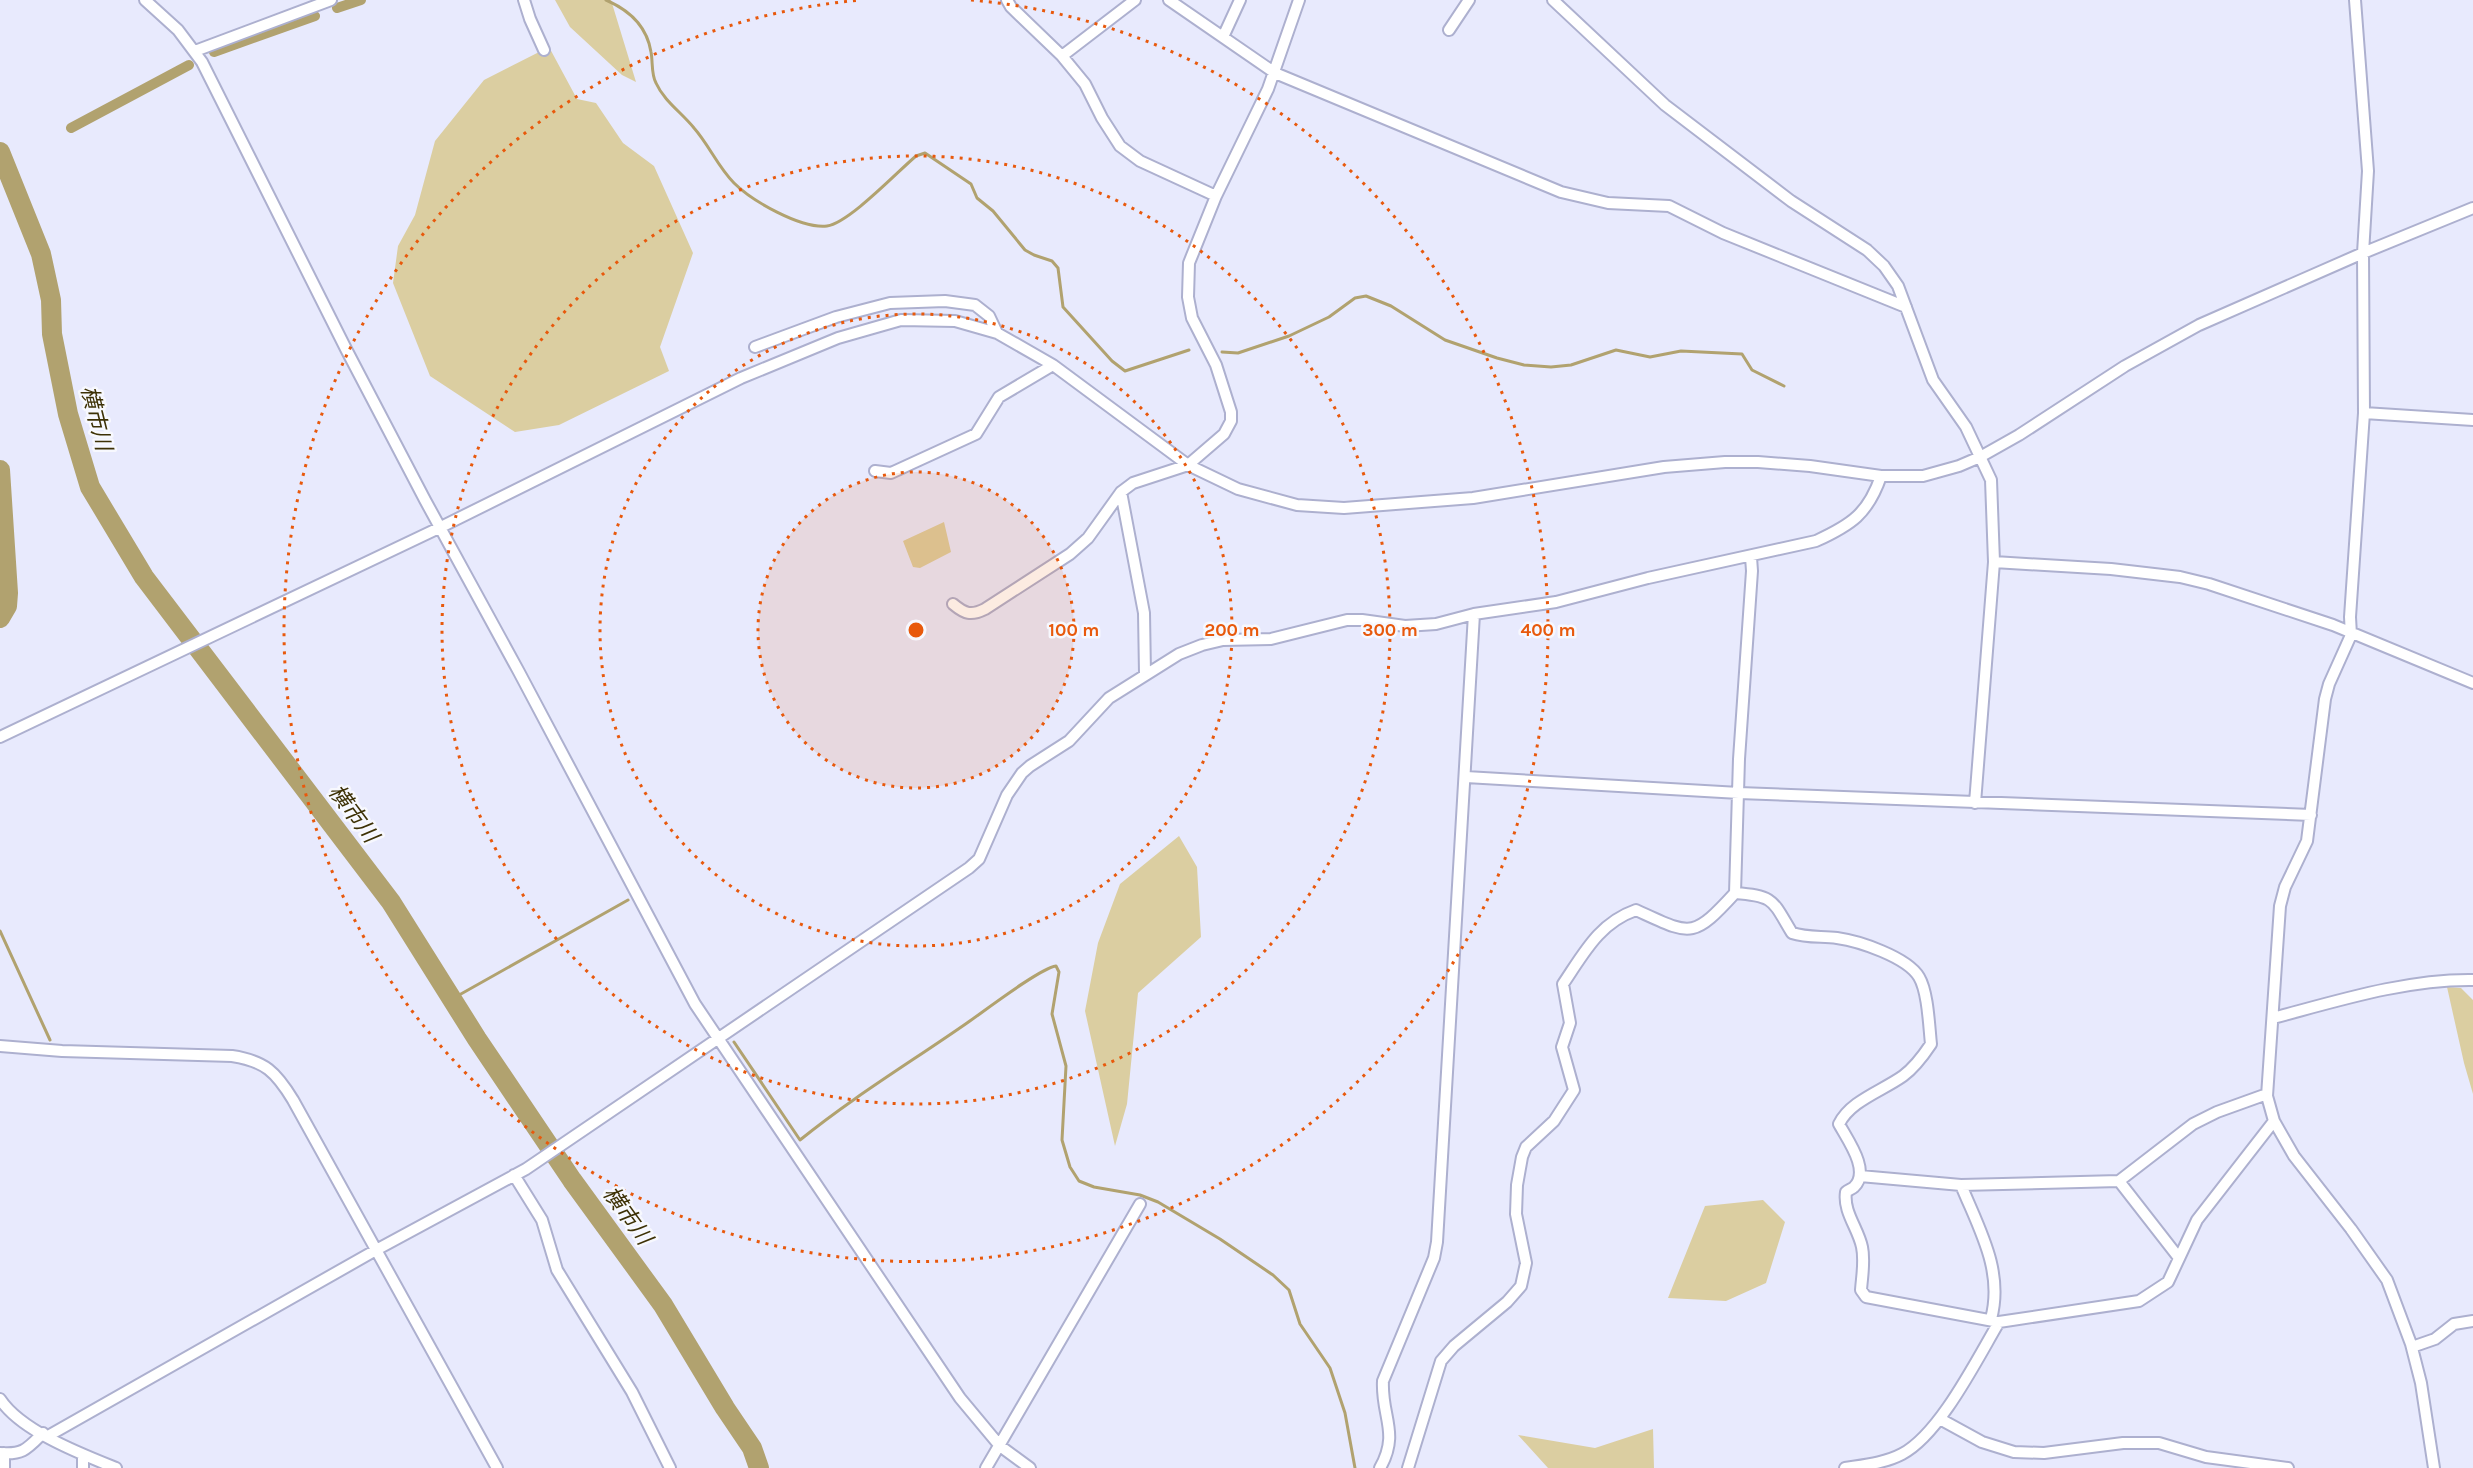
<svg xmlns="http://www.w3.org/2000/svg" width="2473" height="1468" font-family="Karla,'Noto Sans JP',sans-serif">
<rect width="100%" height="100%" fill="#e8eafd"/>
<path fill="#dbcea1" d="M555 0H611L636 82 622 75 570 27Z
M549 47 577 99 596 103 623 143 654 166 693 253 660 347 669 371 559 425 515 432 430 376 393 283 398 246 415 215 435 141 484 80Z
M944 522 951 552 920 568 913 567 903 541Z
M1179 836 1197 867 1201 937 1138 993 1127 1104 1115 1146 1085 1011 1098 943 1120 884Z
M2447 987 2461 988 2473 1000V1094L2464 1063Z
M1763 1200 1785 1222 1766 1283 1726 1301 1668 1298 1705 1206Z
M1653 1429 1654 1468H1548L1518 1435 1595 1448Z"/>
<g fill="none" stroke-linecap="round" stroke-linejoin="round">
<path stroke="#b1a26f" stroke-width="3" d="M606 0C629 10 647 26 651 52 653 62 651 74 656 83 664 101 682 113 694 128 709 145 718 167 734 183 752 201 801 229 827 226 849 223 897 172 916 156L925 153 971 184 977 198 993 211 1025 250 1034 255 1052 261 1058 268 1063 307 1112 361 1125 371 1189 350
M1222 352 1238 353 1289 336 1329 317 1355 298 1366 296 1391 306 1445 340 1497 358 1524 365 1551 367 1571 365 1616 350 1650 357 1681 351 1742 354 1752 370 1784 386
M0 931 50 1040
M452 999 628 900
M734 1042 800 1140C853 1097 911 1062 967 1023 983 1012 1040 968 1056 966L1059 972 1052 1014 1066 1066 1062 1140 1070 1167 1079 1181 1094 1187 1140 1195 1158 1202 1220 1239 1273 1275 1289 1290 1300 1324 1330 1368 1345 1413 1355 1468"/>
<path stroke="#b1a26f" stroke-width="10" d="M337 8 361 0
M214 52 315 16
M71 128 189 65"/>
<path stroke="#b1a26f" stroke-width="20" d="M0 152 41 254 51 300 52 334 68 414 90 487 144 577 391 902 477 1039 572 1180 663 1305 725 1408 752 1448 759 1468
M0 470 8 593 7 606 0 618"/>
<defs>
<path id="minor" d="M145 0 178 30 202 62 346 349 425 500 519 672 695 1004 960 1398 1000 1446 1030 1468
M524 0 530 19 544 50
M1007 0 1011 7 1062 56
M1135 0 1062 56 1085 84 1102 118 1120 146 1140 161 1216 196
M1169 0 1275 73 1561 192 1608 203 1669 206 1723 233 1906 307
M1553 0 1665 105 1791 201 1867 250 1884 266 1898 286 1933 380 1966 427 1991 480 1994 562 1975 803
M2355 0 2368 171 2363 253 2364 413 2350 617 2351 635 2329 684 2325 699 2307 841 2285 887 2280 906 2267 1096 2274 1121 2294 1156 2351 1229 2387 1280 2411 1344 2421 1383 2434 1468
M1449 30 1469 0
M1223 37 1240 0
M195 51 331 0
M755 347 836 317 890 303 945 301 975 305 989 316 997 333
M2364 413 2473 420
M875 471 891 473 976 434 999 397 1053 365
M1121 492 1144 613 1145 674
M1994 562 2111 569 2180 577 2209 584 2333 625 2473 683
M953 604C965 614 971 616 985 609L1070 554 1088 538 1121 492 1133 483 1188 465 1224 434 1231 421V412L1216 365 1192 318 1188 297 1189 263 1216 196 1268 89 1299 0
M0 737 441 527 741 378 838 338 901 320 955 321 997 333 1053 365 1188 465 1238 489 1297 505 1344 508 1473 498 1664 467 1725 462H1758L1810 466 1881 476H1923L1959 466 1980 457 2019 435 2125 366 2199 325 2363 253 2473 208
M1466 777 1739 793 2311 815
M1735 893C1775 896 1772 900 1792 933 1807 938 1822 936 1837 938 1859 941 1907 957 1919 977 1928 992 1929 1026 1931 1044 1923 1056 1914 1068 1903 1076 1882 1091 1850 1101 1839 1124 1847 1139 1871 1171 1854 1187 1852 1189 1848 1190 1846 1192 1843 1212 1858 1228 1862 1247 1865 1261 1862 1276 1861 1290L1866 1297 1999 1322 2139 1301 2168 1282 2197 1220 2274 1121
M2273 1018C2337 1001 2406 979 2473 980
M0 1046 62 1051 232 1056C265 1061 276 1072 293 1100L497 1468
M514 1175 542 1220 557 1270 632 1392 670 1468
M1860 1176 1961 1185 2119 1181 2193 1124 2217 1112 2267 1094
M2119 1181 2179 1258
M1961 1185C1979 1229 2004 1271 1991 1319
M2412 1347 2435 1339 2454 1324 2473 1321
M0 1399C21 1431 81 1454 116 1468
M1940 1419 1982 1442 2014 1452 2044 1453 2123 1443H2159L2206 1457 2288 1468
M48 1436 376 1250 526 1169 969 868 979 859 1007 795 1022 773 1030 766 1069 741 1109 698 1179 654 1202 645 1223 640 1271 639 1347 620H1362L1405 626 1436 624 1474 614 1556 602 1648 578 1816 541C1851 525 1868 514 1881 476
M0 1453C23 1455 27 1449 43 1433
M4 1453V1468
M83 1468V1455
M986 1468 1140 1204
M1380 1468C1400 1433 1381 1416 1383 1381L1434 1258 1437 1242 1474 614
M1408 1468 1441 1361 1454 1346 1507 1302 1521 1286 1526 1263 1516 1214 1517 1185 1522 1157 1526 1147 1554 1121 1574 1090 1562 1047 1570 1023 1563 984C1584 953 1599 923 1636 910 1691 935 1692 940 1735 893L1739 759 1752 571 1751 557
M1845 1468C1864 1465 1885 1463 1902 1454 1940 1434 1977 1359 1999 1322"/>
</defs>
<use href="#minor" stroke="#adb0cf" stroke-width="14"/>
<use href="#minor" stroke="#fff" stroke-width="10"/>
</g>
<circle cx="916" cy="630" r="158" fill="#e8590c" fill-opacity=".12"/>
<g fill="none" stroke="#e8590c" stroke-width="3" stroke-dasharray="3 6">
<circle cx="916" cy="630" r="158"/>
<circle cx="916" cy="630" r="316"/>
<circle cx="916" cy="630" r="474"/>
<path d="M971 0A632 632 0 1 1 861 0"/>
</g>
<g text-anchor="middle" stroke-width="5" stroke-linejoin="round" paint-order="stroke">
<g font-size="22" font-style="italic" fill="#3d3106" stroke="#f7f8fe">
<text transform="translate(97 418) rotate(76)" y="8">横市川</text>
<text transform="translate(354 813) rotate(53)" y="8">横市川</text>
<text transform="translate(628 1215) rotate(54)" y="8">横市川</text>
</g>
</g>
<circle cx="916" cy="630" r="9" fill="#e8590c" stroke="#f7f8fe" stroke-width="3"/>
<g font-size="18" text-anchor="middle" font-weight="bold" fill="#e8590c" stroke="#f7f8fe" stroke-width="5" stroke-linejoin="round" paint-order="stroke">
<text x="1074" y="636">100 m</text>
<text x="1232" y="636">200 m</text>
<text x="1390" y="636">300 m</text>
<text x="1548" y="636">400 m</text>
</g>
</svg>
